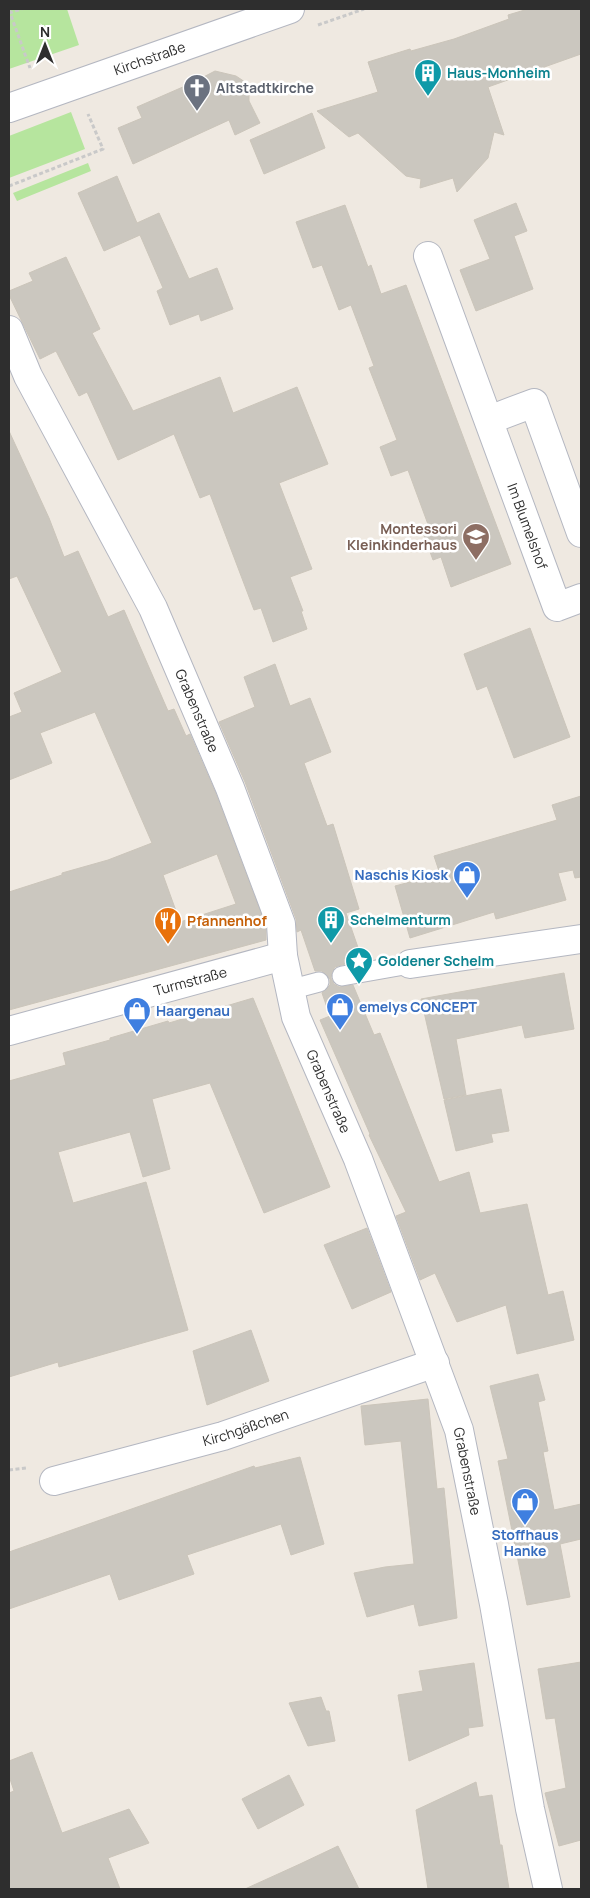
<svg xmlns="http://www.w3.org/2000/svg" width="590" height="1898" font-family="Manrope,sans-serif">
<rect width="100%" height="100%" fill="#efe9e1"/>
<path fill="#b6e59e" d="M9 9H67L79 45 9 69Z
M71 112 85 149 9 178V136Z
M88 163 91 171 17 201 13 193Z"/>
<path fill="#cbc7bf" stroke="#cbc5ba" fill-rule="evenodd" d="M528 9H581V54L488 87 504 135 494 132 488 158 457 192 453 178 420 188 421 179 406 176 358 133 349 137 317 111 378 92 368 62 410 49 411 51 454 39 509 19 508 15Z
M215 71 236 76 245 82 249 91V101L260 123 235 135 229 120 133 164 118 128 142 118 137 107 192 83Z
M312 113 325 148 264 174 250 140Z
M117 176 137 223 159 213 189 279 217 268 233 309 201 321 199 314 170 325 157 291 163 288 140 235 104 251 78 193Z
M516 203 527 231 514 236 533 289 476 311 460 270 490 259 474 220Z
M345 205 368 267 371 265 381 294 406 285 511 564 451 587 441 557 433 560 422 530 429 527 408 470 391 476 380 447 397 440 369 368 374 366 351 305 339 310 322 265 313 268 296 222Z
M66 257 100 329 92 333 133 411 220 377 233 413 297 387 328 464 279 483 312 569 290 577 303 611H301L307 629 273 642 261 608 254 610 210 494 200 498 174 434 118 460 87 392 79 396 56 351 40 359 9 295V291L33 281 29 273Z
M9 431 49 518 64 557 78 551 108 617 124 610 168 711 174 709 186 736 190 734 216 794 266 927V940L9 1010V892L62 875V873L108 860 152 843 95 712 40 733 52 763 9 780V717L22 712 14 693 62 672 17 576 9 579ZM217 854 236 904 180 922 163 875Z
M530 628 570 737 514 758 487 686 477 690 464 654Z
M275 664 290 706 310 698 331 752 304 763 327 826 333 824 359 909 346 913 362 959 335 967 332 972 331 978 334 984 339 987 353 985 374 1035 380 1033 439 1182 469 1172 480 1213 527 1204 548 1295 563 1291 574 1340 517 1354 506 1305 457 1322 435 1273 420 1280 396 1216 406 1212 369 1135 370 1134 320 1020 330 1016 322 993 330 985V979L322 971H315L301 930 297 932 296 919 245 782 219 722 255 707 244 677Z
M581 796V877L575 878 573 870 558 873 566 900 496 919 494 912 410 938 395 886 440 874 434 856 557 820 552 805Z
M564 973 574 1029 525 1038 522 1025 456 1039 466 1095 444 1099 421 999Z
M253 998 330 1187 264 1213 210 1083 152 1099 170 1169 143 1177 130 1132 58 1152 73 1203 146 1182 188 1330 59 1367 58 1362 9 1377V1081L66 1065 63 1053 110 1040V1038L168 1021 169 1023Z
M501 1089 509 1131 491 1134 493 1142 456 1151 444 1100Z
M367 1228 391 1292 352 1309 324 1245Z
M251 1330 269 1381 207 1405 193 1351Z
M538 1374 545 1400 538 1402 548 1451 543 1452 554 1510 581 1504V1539L560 1544 570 1597 527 1605 498 1461 508 1459 490 1386Z
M428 1399 437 1489 444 1488 457 1618 419 1626 414 1604 367 1617 354 1573 385 1567 414 1564 401 1441 365 1445 361 1406Z
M300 1457 324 1544 291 1555 281 1524 187 1555 194 1574 119 1600 110 1574 9 1609V1552L254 1466 255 1468Z
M581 1662V1840L559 1846 545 1793 566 1788 555 1718 546 1719 538 1669Z
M474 1663 483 1726 468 1728 469 1735 409 1761 398 1695 423 1691 419 1671Z
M321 1697 326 1711H329L335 1741 308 1746 289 1703Z
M32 1752 62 1833 129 1809 149 1843 108 1858 120 1889H9V1793L14 1791 9 1776V1761Z
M289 1775 304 1805 258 1829 242 1799Z
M476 1782 479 1797 492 1795 500 1845H502L509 1889H428L416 1810Z
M338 1846 359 1889H245L300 1864Z"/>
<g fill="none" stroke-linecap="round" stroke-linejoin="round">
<defs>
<path id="service" d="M342 976 410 964
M289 990 319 982"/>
<g id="pedestrian">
<path id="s1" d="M9 1031 283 956"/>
</g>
<g id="minor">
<path id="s2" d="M9 108 290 9"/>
<path id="s3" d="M428 256 557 607 581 598"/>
<path id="s4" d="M9 330 28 376 153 608 230 788 281 924 283 956 296 1017 358 1159 459 1430 494 1604 530 1809 548 1889"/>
<path d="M489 420 534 403 581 533"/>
<path d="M410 964 581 939"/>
<path id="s5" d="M54 1481 223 1436 435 1363"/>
</g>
</defs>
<use href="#service" stroke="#b4b7c1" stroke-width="21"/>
<use href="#pedestrian" stroke="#b4b7c1" stroke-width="30"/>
<use href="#minor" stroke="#b4b7c1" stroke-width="30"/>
<path stroke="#c9c9c9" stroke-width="3" stroke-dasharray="4 2.5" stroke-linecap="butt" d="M9 10 30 68
M9 13 22 9
M318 25 364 9
M9 186 103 149 88 114
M9 1470 26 1468"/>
<use href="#service" stroke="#fff" stroke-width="19"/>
<use href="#pedestrian" stroke="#fff" stroke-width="28"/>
<use href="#minor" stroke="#fff" stroke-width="28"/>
</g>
<defs>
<symbol id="building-pin" viewBox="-11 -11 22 30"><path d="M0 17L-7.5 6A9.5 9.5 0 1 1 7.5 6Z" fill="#0f9aa8" stroke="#fff"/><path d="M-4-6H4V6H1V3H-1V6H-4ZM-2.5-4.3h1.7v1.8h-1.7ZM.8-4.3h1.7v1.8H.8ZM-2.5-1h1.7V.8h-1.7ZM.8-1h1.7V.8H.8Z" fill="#fff"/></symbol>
<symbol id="church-pin" viewBox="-11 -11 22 30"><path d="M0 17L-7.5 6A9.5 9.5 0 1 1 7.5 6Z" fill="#6b7280" stroke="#fff"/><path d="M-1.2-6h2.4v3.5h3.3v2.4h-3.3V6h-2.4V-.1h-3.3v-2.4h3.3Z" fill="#fff"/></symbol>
<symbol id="school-pin" viewBox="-11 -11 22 30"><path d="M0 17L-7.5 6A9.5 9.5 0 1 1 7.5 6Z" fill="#8d6e63" stroke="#fff"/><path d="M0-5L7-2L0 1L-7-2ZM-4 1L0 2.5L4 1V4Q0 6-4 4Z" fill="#fff"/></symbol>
<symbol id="shop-pin" viewBox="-11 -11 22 30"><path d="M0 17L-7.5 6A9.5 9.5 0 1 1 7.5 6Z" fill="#3f7fe0" stroke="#fff"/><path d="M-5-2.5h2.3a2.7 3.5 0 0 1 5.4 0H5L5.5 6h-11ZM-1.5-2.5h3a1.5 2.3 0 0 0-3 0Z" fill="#fff"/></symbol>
<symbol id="restaurant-pin" viewBox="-11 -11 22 30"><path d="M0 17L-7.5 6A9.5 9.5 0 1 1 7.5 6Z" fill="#e8710a" stroke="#fff"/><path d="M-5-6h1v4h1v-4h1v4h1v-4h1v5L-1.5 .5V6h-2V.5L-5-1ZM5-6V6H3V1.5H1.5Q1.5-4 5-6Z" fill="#fff"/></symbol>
<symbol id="sight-pin" viewBox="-11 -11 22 30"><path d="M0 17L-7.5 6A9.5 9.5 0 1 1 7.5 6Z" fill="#0f9aa8" stroke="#fff"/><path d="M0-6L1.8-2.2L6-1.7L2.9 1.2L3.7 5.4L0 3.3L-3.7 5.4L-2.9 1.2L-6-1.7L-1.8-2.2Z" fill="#fff"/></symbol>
</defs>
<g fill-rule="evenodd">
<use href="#building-pin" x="412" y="57" width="32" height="43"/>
<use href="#church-pin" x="181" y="72" width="32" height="43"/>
<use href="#school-pin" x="460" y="521" width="32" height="43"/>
<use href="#shop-pin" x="451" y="859" width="32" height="43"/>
<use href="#building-pin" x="315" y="904" width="32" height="43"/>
<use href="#restaurant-pin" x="152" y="905" width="32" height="43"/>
<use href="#sight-pin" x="343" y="945" width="32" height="43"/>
<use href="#shop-pin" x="324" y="991" width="32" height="43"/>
<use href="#shop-pin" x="121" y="995" width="32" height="43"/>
<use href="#shop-pin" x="509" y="1486" width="32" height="43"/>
</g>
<g text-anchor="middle" stroke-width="5" stroke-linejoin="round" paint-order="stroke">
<g font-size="14" fill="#2e2e2e" stroke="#fff">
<text dy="5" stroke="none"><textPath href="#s2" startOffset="149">Kirchstraße</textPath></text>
<text dy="5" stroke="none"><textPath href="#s3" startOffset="288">Im Blumelshof</textPath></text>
<text dy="5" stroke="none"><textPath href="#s4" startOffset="425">Grabenstraße</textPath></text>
<text dy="5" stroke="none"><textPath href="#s1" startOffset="188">Turmstraße</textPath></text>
<text dy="5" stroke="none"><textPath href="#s4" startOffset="830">Grabenstraße</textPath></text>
<text dy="5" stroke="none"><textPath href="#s5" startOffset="199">Kirchgäßchen</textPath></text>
<text dy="5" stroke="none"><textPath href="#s4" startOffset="1235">Grabenstraße</textPath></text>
</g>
<g font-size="14" font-weight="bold" fill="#0d838f" stroke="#fff" text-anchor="start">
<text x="447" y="78">Haus-Monheim</text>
<text x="350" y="925">Schelmenturm</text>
<text x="378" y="966">Goldener Schelm</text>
</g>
<g font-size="14" font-weight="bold" fill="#5b616d" stroke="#fff" text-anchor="start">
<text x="216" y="93">Altstadtkirche</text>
</g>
<g font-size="14" font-weight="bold" fill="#785e54" stroke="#fff" text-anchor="end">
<text x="457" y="534">Montessori<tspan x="457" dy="16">Kleinkinderhaus</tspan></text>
</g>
<g font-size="14" font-weight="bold" fill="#366cbe" stroke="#fff" text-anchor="start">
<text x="448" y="880" text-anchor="end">Naschis Kiosk</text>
<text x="359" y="1012">emelys CONCEPT</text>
<text x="156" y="1016">Haargenau</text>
<text x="525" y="1540" text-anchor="middle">Stoffhaus<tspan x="525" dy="16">Hanke</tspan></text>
</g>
<g font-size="14" font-weight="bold" fill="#c56008" stroke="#fff" text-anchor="start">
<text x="187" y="926">Pfannenhof</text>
</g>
</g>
<rect width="590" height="1898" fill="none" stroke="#2e2e2e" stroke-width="20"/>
<g transform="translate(45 45)" stroke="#ffffff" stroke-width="4" paint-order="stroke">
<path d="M0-4L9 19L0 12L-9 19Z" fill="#2e2e2e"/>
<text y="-8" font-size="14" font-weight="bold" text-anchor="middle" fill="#2e2e2e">N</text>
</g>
</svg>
